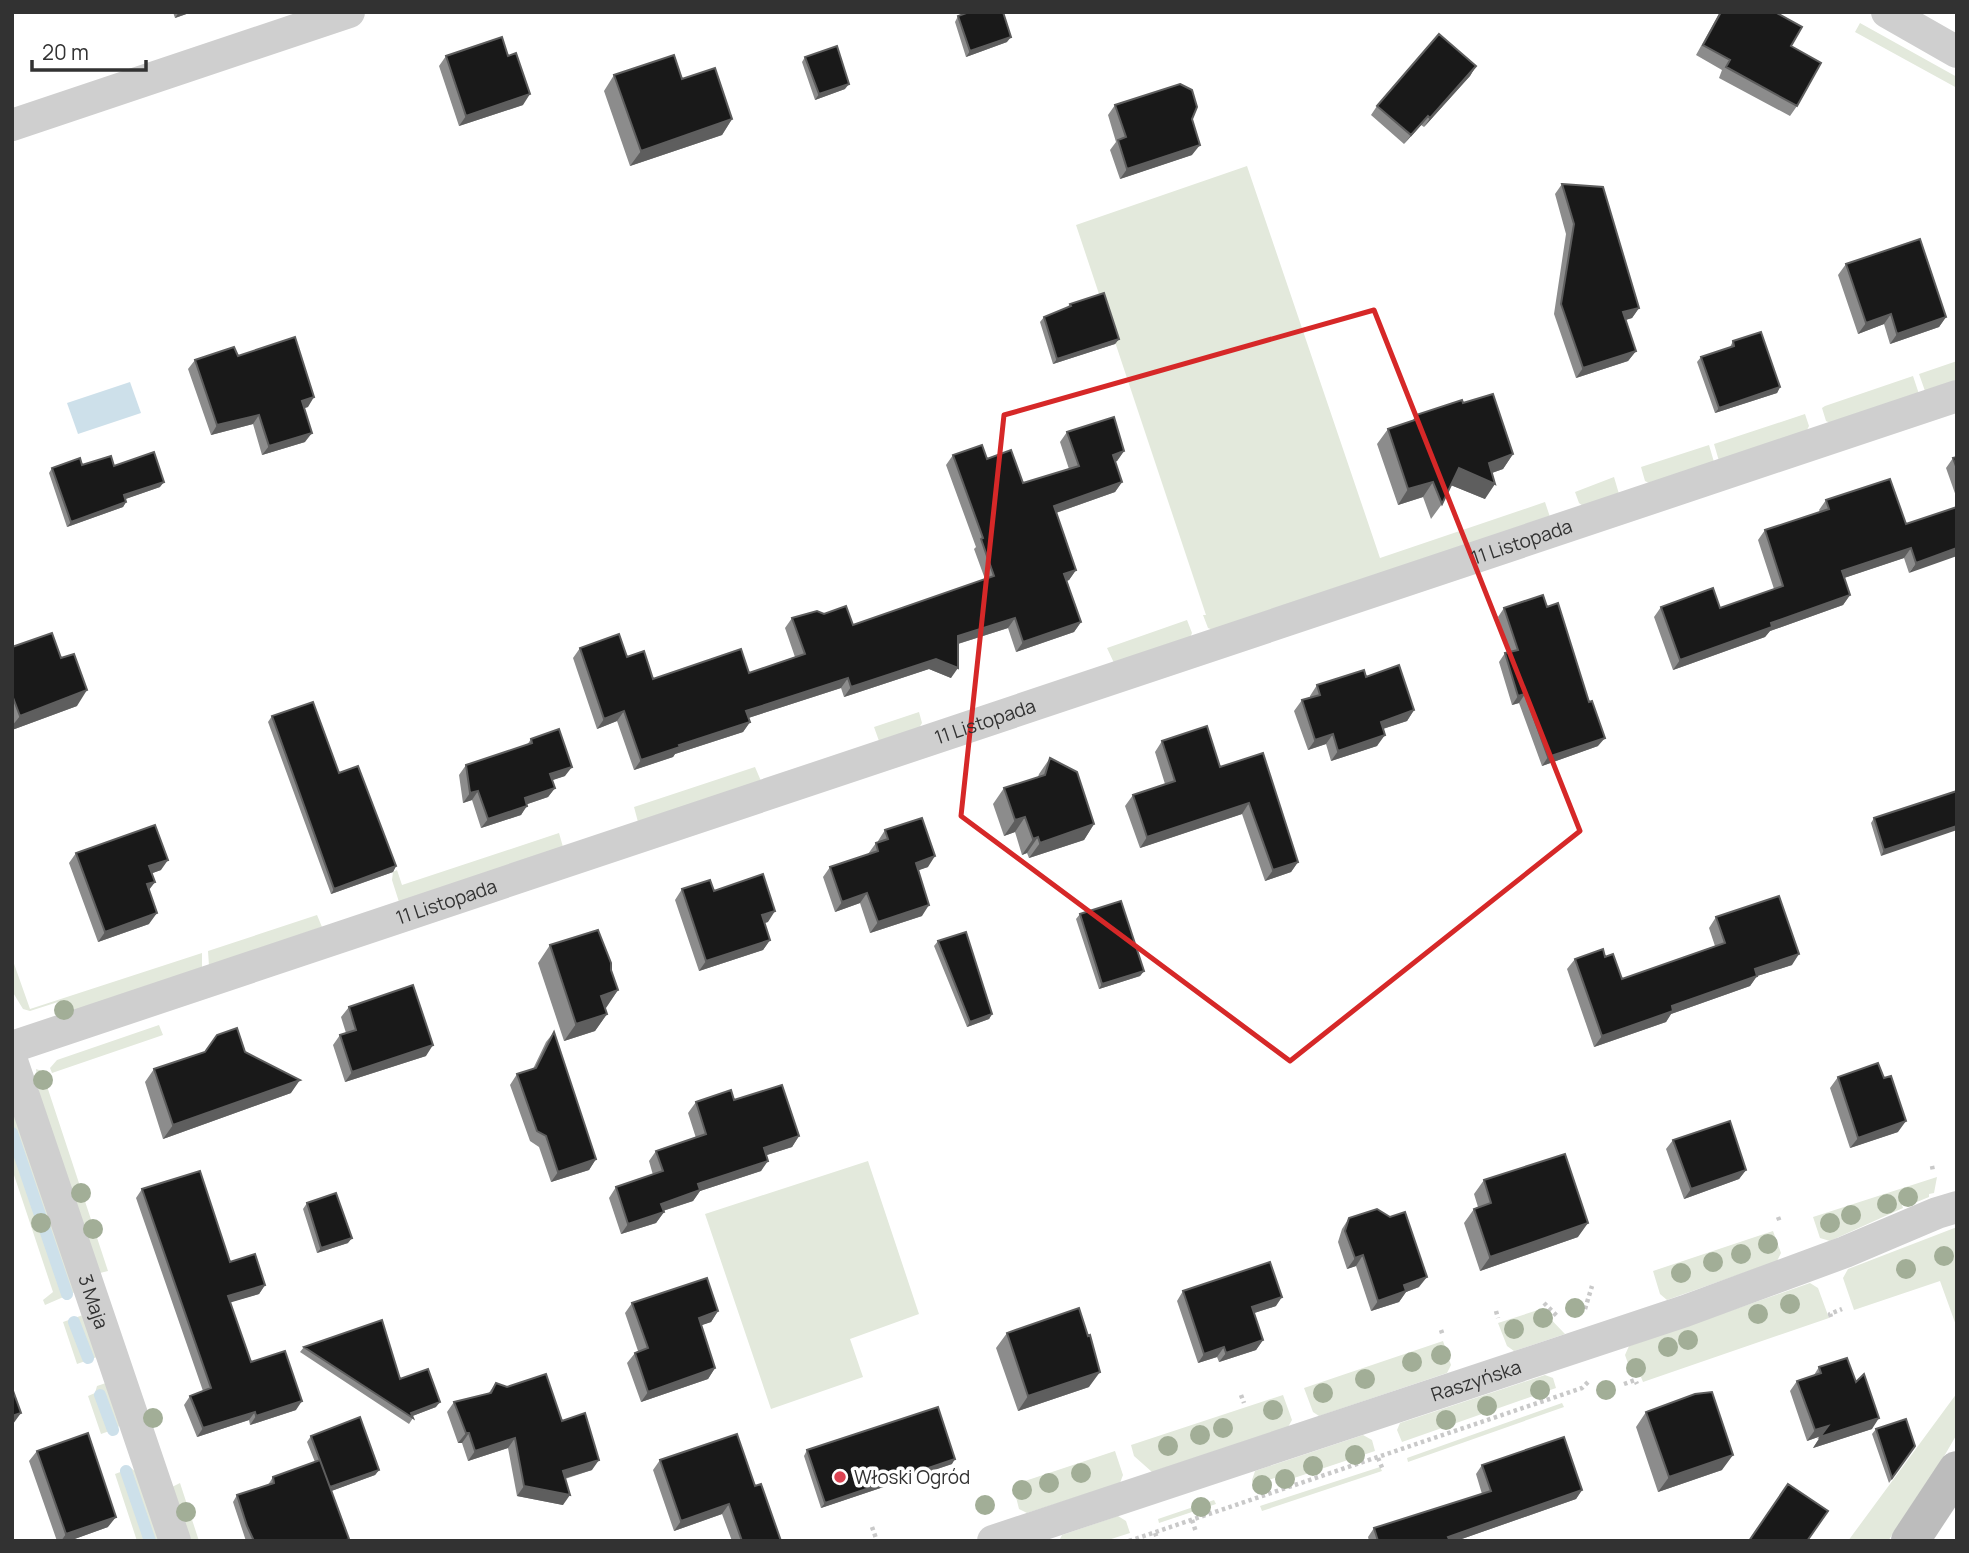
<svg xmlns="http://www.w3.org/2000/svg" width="1969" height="1553" font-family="Manrope,sans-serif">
<rect width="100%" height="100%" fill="#fff"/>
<path fill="#e3e9dc" d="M1860 23 1957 77V88L1855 32Z
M1247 166 1380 558 1545 502 1550 517 1213 630 1208 628 1203 615H1206L1076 225Z
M1957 361V381L1925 391 1919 374Z
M1913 376 1919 394 1830 423 1826 421 1822 408 1825 406Z
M1805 414 1809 426 1806 432 1719 461 1714 444Z
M1709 445 1714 462 1651 484 1645 481 1641 467Z
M1614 477 1619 494 1583 506 1579 503 1575 492Z
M1187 620 1192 633 1190 638 1114 663 1107 648Z
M919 712 922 723 919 728 879 741 874 727Z
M755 767 761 781 638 822 634 807Z
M559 833 563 847 399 902 392 880 393 872 397 870 402 885Z
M317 915 322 927 209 966 208 951Z
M202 953V968L63 1014 58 1002 30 1011 23 1009 12 991V958L30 1009Z
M159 1025 163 1035 52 1073 50 1068 57 1060Z
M36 1069 42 1071 108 1271 100 1273 39 1093Z
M12 1103 75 1292 45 1305 43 1300 53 1292 12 1169Z
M868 1161 919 1314 850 1339 863 1377 771 1409 705 1214Z
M1937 1177 1934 1193 1929 1194V1197L1907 1206 1905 1204 1902 1205 1903 1208 1830 1241 1820 1238 1813 1217Z
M1957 1227V1328L1940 1281 1854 1310 1843 1278 1848 1269Z
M1773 1231 1781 1253 1777 1261 1667 1300 1660 1294 1653 1271Z
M1810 1283 1818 1288 1829 1318 1643 1382 1639 1372H1631L1625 1355 1629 1346Z
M1541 1309 1565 1334 1514 1351 1507 1346 1498 1323Z
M83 1315 97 1357 77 1364 63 1322Z
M1443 1341 1451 1365 1447 1373 1319 1416 1313 1412 1304 1388Z
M1545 1375 1553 1378 1556 1388 1402 1442 1397 1430 1400 1423Z
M106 1383 120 1423 118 1428 101 1434 88 1396 95 1393 97 1386Z
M1957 1393V1434L1935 1472 1888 1541H1848Z
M1283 1395 1292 1420 1288 1427 1152 1472 1134 1456 1131 1445Z
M1562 1403 1564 1407 1408 1462 1407 1458Z
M1363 1435 1372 1440 1375 1451 1279 1483 1278 1477 1268 1480 1269 1486 1256 1491 1252 1480 1255 1471Z
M1115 1451 1123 1475 1120 1483 1027 1513 1019 1509 1013 1485Z
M1380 1467 1382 1471 1262 1511 1260 1506Z
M131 1468 136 1472 159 1541H137L115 1474Z
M180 1483 199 1541H190L172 1487Z
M1214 1500 1216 1504 1159 1523 1158 1519Z
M1118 1516 1126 1521 1130 1533 1105 1541H1059L1062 1535Z"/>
<path fill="#cde0ea" d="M130 382 141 413 78 434 67 403Z"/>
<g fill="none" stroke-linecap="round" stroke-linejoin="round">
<path stroke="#cde0ea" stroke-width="12" d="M12 1133 67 1294
M74 1322 88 1358
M100 1395 113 1430
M126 1471 150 1541"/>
<path stroke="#c9c9c9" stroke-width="4.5" stroke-dasharray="3.5 3.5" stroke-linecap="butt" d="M1932 1166 1933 1171
M1778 1217 1780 1222
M1544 1303 1558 1317
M1585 1309 1592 1286
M1496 1311 1498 1318
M1831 1317 1830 1314 1842 1309
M1441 1330 1443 1336
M1624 1384 1635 1380 1637 1384
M1241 1395 1244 1403
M1378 1458 1383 1470
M1192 1520 1196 1532
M872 1527 877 1541
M1155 1533 1158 1541
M1129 1541 1582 1388 1590 1380"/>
<g stroke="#cfcfcf" stroke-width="32">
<path d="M1887 12 1957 52"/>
<path d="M12 125 349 12"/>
<path id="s1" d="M12 1047 1957 396"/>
<path id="s2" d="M12 1061 175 1541"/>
<path id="s3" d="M993 1541 1685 1311 1845 1252 1937 1213 1957 1207"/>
</g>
<path stroke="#bcbcbc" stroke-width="38" d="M1910 1541 1957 1470"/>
</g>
<g fill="#a2ae97">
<circle cx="64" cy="1010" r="10"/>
<circle cx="43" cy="1080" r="10"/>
<circle cx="81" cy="1193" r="10"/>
<circle cx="1908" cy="1197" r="10"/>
<circle cx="1887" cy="1204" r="10"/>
<circle cx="1851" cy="1215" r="10"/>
<circle cx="41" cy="1223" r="10"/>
<circle cx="1830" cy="1223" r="10"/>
<circle cx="93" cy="1229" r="10"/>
<circle cx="1768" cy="1244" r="10"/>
<circle cx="1741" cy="1254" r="10"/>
<circle cx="1944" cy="1256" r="10"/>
<circle cx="1713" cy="1262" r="10"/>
<circle cx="1906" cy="1269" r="10"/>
<circle cx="1681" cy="1273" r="10"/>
<circle cx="1790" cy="1304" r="10"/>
<circle cx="1575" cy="1308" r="10"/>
<circle cx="1758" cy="1314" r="10"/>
<circle cx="1543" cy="1318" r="10"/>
<circle cx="1514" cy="1329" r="10"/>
<circle cx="1688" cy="1340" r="10"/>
<circle cx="1668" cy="1347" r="10"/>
<circle cx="1441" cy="1355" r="10"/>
<circle cx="1412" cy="1362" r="10"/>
<circle cx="1636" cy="1368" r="10"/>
<circle cx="1365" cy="1379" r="10"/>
<circle cx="1540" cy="1390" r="10"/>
<circle cx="1606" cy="1390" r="10"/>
<circle cx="1323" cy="1393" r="10"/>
<circle cx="1487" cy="1406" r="10"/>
<circle cx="1273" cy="1410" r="10"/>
<circle cx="153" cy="1418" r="10"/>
<circle cx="1446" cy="1420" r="10"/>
<circle cx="1223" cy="1428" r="10"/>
<circle cx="1200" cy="1435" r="10"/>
<circle cx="1168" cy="1446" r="10"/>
<circle cx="1355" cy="1455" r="10"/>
<circle cx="1313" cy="1466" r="10"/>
<circle cx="1081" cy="1473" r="10"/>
<circle cx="1285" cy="1479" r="10"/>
<circle cx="1049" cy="1483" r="10"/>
<circle cx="1262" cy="1485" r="10"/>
<circle cx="1022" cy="1490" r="10"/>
<circle cx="985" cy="1505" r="10"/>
<circle cx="1201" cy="1507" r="10"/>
<circle cx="186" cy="1512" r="10"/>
</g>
<path fill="#8c8c8c" d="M173 12H192L175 18Z
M1720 12H1775L1797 106 1790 116 1719 78 1722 70 1696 55Z
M958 16 1007 42 966 57 955 22Z
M446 56H508L523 105 459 126 439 66Z
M805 57 845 89 815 100 802 62Z
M1476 66 1470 76 1424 127 1421 125 1404 144 1371 115 1377 106Z
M614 75 682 79 732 119 722 135 630 166 604 91Z
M1115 105 1192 155 1120 179 1110 150 1116 142 1108 115Z
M1562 184 1639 308 1632 318 1625 320 1636 351 1628 361 1576 378 1554 314 1566 234 1555 194Z
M1846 264 1946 317 1939 327 1890 344 1884 324 1858 334 1838 275Z
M1070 304 1119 339 1115 344 1053 364 1040 322 1044 317 1067 308Z
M1733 341 1780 387 1777 393 1715 413 1697 362 1701 357 1730 347Z
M195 360 308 407 304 408 305 442 262 455 253 424 211 435 188 369Z
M1463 403 1513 454 1503 469 1492 473 1485 499 1451 485 1442 504 1431 519 1423 497 1398 505 1377 444 1388 429 1413 420 1416 415Z
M1067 432 1124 451 1117 461 1115 462 1122 482 1115 492 1056 513 1076 570 1069 580 1067 581 1081 622 1074 632 1016 652 1008 628 958 644 951 678 929 669 844 697 841 688 748 718 750 722 743 732 675 754 673 757 634 770 617 721 597 729 573 658 580 648 627 657 653 679 749 673 795 657 785 628 792 618 853 625 985 579 974 549 976 547 946 465 953 455 987 459 1023 483 1069 469 1060 442Z
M1957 457V499L1946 468 1953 458Z
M82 465 114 466 160 487 125 499 126 502 123 507 67 527 49 473 52 468Z
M1826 500 1906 524 1957 507 1909 573 1904 558 1844 578 1850 595 1843 605 1770 631 1765 637 1673 670 1654 617 1661 607 1720 608 1774 589 1758 540 1765 530 1820 512 1819 510Z
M1547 607 1589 702 1598 746 1542 766 1519 703 1512 705 1499 662 1505 653 1509 652 1498 617 1504 608Z
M12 647 77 706 12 730Z
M1366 677 1414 710 1407 721 1383 729 1377 746 1331 761 1326 744 1308 750 1294 711 1302 700 1310 698V696L1317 685Z
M272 716 339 773 396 866 393 872 331 894 268 722Z
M531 739 565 776 552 780 555 788 548 797 527 804 521 815 481 828 472 800 463 803 459 775 466 765 527 745Z
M1162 741 1220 767 1298 862 1291 872 1265 881 1242 814 1140 848 1125 806 1133 795 1165 784 1155 752Z
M1050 758 1094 824 1084 840 1029 858 1027 853 1022 855 1015 832 1004 836 993 804 1004 788 1038 777 1039 774Z
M1957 791 1881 856 1871 823 1874 818Z
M885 830 928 867 918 870 922 916 870 933 860 903 835 912 823 877 830 867 868 854 876 843 878 842V841Z
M76 853 161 870 152 873 155 882 149 890V924L98 942 69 863Z
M682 889 714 891 768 922 764 923 770 940 763 950 699 971 675 900Z
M1080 914 1144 971 1140 976 1099 989 1076 919Z
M1716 917 1792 965 1757 976 1750 986 1671 1014 1666 1022 1594 1047 1567 969 1575 959 1605 957 1622 979 1715 946 1709 928Z
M938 941 992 1014 989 1019 967 1027 934 946Z
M550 945 618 990 605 1008 607 1014 595 1031 564 1041 538 963Z
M349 1007 426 1056 345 1082 333 1045 340 1035 346 1033 341 1017Z
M554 1032 596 1159 589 1170 551 1182 539 1147 530 1141 510 1085 517 1074 533 1069 546 1042Z
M245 1052 291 1093 163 1139 145 1082 154 1069Z
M1838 1077 1898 1132 1850 1148 1830 1088Z
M734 1100 799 1136 792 1147 767 1155 761 1171 700 1191 693 1201 663 1211 664 1212 656 1223 621 1234 609 1198 616 1187 653 1175 649 1161 656 1151 696 1138 688 1113 696 1102Z
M1673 1140 1746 1170 1739 1179 1684 1199 1666 1149Z
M1484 1180 1578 1237 1480 1271 1464 1223 1474 1209 1478 1207 1474 1194Z
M142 1189 230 1262 265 1285 259 1294 230 1302 251 1362 296 1410 250 1425 249 1420 197 1437 184 1405 190 1396 203 1391 136 1198Z
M307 1203 348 1243 317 1253 303 1209Z
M1349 1218 1419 1287 1406 1292 1399 1302 1371 1311 1356 1266 1347 1269 1338 1242 1342 1229Z
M1183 1291 1276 1306 1254 1313 1263 1340 1256 1350 1219 1362 1217 1357 1198 1363 1177 1301Z
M632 1303 718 1311 711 1322 701 1325 715 1368 708 1379 641 1402 627 1363 635 1353 638 1351 625 1313Z
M1007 1333 1089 1387 1018 1411 996 1348Z
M304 1347 400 1379 436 1407 412 1416 413 1418 409 1424 300 1352Z
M1819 1367 1856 1382 1872 1429 1813 1448 1821 1436 1807 1441 1790 1391 1797 1381 1814 1375Z
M496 1383 562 1421 592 1470 565 1479 563 1505 517 1496 508 1448 468 1461 462 1443H458L447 1412 454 1402 488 1394Z
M1646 1412 1722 1470 1658 1492 1636 1427Z
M1876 1429 1915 1446 1889 1483 1872 1434Z
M311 1436 379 1470 375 1475 331 1491 348 1541H246L233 1502 237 1495 268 1485 273 1477 315 1462 307 1442Z
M807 1450 952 1464 821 1508 804 1456Z
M37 1451 108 1527 69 1541H57L29 1461Z
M660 1460 755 1486 781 1541H732L722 1514 674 1531 653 1470Z
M1482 1465 1582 1490 1576 1499 1456 1541H1369L1368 1537 1374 1528 1482 1494 1476 1474Z"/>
<path fill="#5e5e5e" d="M179 12H192L175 18Z
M1011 37 1007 42 966 57 970 51Z
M1476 66 1470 76 1424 127 1430 118Z
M849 84 845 89 815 100 819 94Z
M530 94 523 105 459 126 466 116Z
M1428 116 1421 125 1404 144 1411 135Z
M732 119 722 135 630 166 641 151Z
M1200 145 1192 155 1120 179 1127 169Z
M1639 308 1632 318 1616 323 1623 312Z
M1891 314 1884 324 1858 334 1866 323Z
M1946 317 1939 327 1890 344 1897 334Z
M1119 339 1115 344 1053 364 1057 359Z
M1636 351 1628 361 1576 378 1583 368Z
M1780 387 1777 393 1715 413 1719 408Z
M314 397 308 407 295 411 302 401Z
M259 415 253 424 211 435 217 425Z
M312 433 305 442 262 455 269 446Z
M1124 451 1117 461 1106 465 1113 455Z
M1513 454 1503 469 1480 477 1495 484 1485 499 1448 484 1459 468 1489 463Z
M164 482 160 487 120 501 124 495Z
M1122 482 1115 492 1047 516 1054 506Z
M1433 482 1423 497 1398 505 1408 489Z
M126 502 123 507 67 527 71 522Z
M1911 548 1904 558 1835 581 1842 571Z
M1957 548V556L1909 573 1916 563Z
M1076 570 1069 580 1057 584 1064 574Z
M1850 595 1843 605 1770 631 1765 637 1673 670 1680 660 1771 623Z
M1015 618 1008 628 951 646 958 636Z
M1081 622 1074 632 1016 652 1023 642Z
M936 659 958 668 951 678 929 669 844 697 851 687Z
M848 678 841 688 739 721 746 711Z
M87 690 77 706 12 730V726L20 716Z
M1525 694 1519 703 1512 705 1518 696Z
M1414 710 1407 721 1373 732 1381 722Z
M624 711 617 721 597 729 604 719Z
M750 722 743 732 675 754 673 757 634 770 641 760 679 745Z
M1333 734 1326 744 1308 750 1315 740Z
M1385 735 1377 746 1331 761 1338 751Z
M1605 738 1598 746 1542 766 1548 757Z
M572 767 565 776 544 783 550 774Z
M555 788 548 797 519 807 525 798Z
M478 791 472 800 463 803 470 793Z
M1249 803 1242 814 1140 848 1147 837Z
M527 806 521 815 481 828 488 819Z
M1025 817 1015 832 1004 836 1015 820Z
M1094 824 1084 840 1029 858 1040 843Z
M1957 826V830L1881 856 1884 850Z
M1038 837 1027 853 1022 855 1033 839Z
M935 856 928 867 908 874 916 863Z
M168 860 161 870 142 877 149 866Z
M1298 862 1291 872 1265 881 1273 870Z
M396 866 393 872 331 894 334 889Z
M155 882 147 892V884Z
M867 893 860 903 835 912 842 902Z
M929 905 922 916 870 933 878 922Z
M775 911 768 922 755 926 762 915Z
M157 913 149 924 98 942 105 932Z
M770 940 763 950 699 971 706 961Z
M1799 954 1792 965 1757 976 1750 986 1671 1014 1666 1022 1594 1047 1602 1036 1755 969Z
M1144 971 1140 976 1099 989 1102 984Z
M618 990 606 1008 589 1014 601 996Z
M607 1014 595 1031 564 1041 576 1024Z
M992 1014 989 1019 967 1027 970 1022Z
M433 1045 426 1056 345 1082 352 1072Z
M300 1080 291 1093 163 1139 173 1125Z
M1906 1121 1898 1132 1850 1148 1858 1138Z
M799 1136 792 1147 757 1158 764 1148Z
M596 1159 589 1170 551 1182 558 1172Z
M768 1161 761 1171 700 1191 693 1201 653 1214 661 1204 698 1184Z
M1746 1170 1739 1179 1684 1199 1691 1189Z
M664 1212 656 1223 621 1234 628 1224Z
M1588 1223 1578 1237 1480 1271 1490 1257Z
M352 1238 348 1243 317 1253 321 1248Z
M1363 1255 1356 1266 1347 1269 1355 1258Z
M1427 1277 1419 1287 1406 1292 1399 1302 1371 1311 1378 1301 1404 1285Z
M265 1285 259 1294 222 1305 228 1296Z
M1282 1297 1276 1306 1245 1316 1252 1307Z
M718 1311 711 1322 691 1329 699 1318Z
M1263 1340 1256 1350 1219 1362 1226 1353Z
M1224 1347 1217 1357 1198 1363 1204 1354Z
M715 1368 708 1379 641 1402 648 1392Z
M1100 1372 1089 1387 1018 1411 1028 1396Z
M302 1401 296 1410 250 1425 256 1416Z
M440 1402 436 1407 410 1417 411 1413Z
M255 1412 249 1420 197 1437 203 1428Z
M21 1413 13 1424H12V1416Z
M1879 1418 1872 1429 1813 1448 1820 1437Z
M1828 1426 1821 1436 1807 1441 1815 1430Z
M466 1433H469L462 1443H458Z
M515 1438 508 1448 468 1461 475 1451Z
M1733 1455 1722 1470 1658 1492 1669 1477Z
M955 1459 952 1464 821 1508 825 1503Z
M599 1460 592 1470 556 1481 563 1471Z
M379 1470 375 1475 326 1493 330 1488Z
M524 1486 570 1495 563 1505 517 1496Z
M1582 1490 1576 1499 1456 1541H1445L1448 1537Z
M729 1504 722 1514 674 1531 681 1521Z
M116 1517 108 1527 69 1541H61L66 1534Z"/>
<path fill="#191919" stroke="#5e5e5e" stroke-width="2" d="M969 12H1003L1011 37 970 51 958 16Z
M1721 12H1775L1802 27 1791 46 1821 63 1797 106 1726 67 1730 60 1703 45Z
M1439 34 1476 66 1430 118 1428 116 1411 135 1377 106Z
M502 37 508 56 516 53 530 94 466 116 446 56Z
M837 46 849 84 819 94 805 57Z
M674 55 682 79 715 68 732 119 641 151 614 75Z
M1180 84 1192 90 1197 107 1192 119 1200 145 1127 169 1118 140 1126 137 1115 105Z
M1562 184 1603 187 1639 308 1623 312 1636 351 1583 368 1561 304 1574 224Z
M1920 239 1946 317 1897 334 1891 314 1866 323 1846 264Z
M1104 293 1119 339 1057 359 1044 317 1071 306 1070 304Z
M1761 332 1780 387 1719 408 1701 357 1734 346 1733 341Z
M295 337 314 397 302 401 312 433 269 446 259 415 217 425 195 360 234 347 238 356Z
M1493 394 1513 454 1489 463 1495 484 1459 468 1442 504 1433 482 1408 489 1388 429 1418 419 1416 415 1462 400 1463 403Z
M1114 417 1124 451 1113 455 1122 482 1054 506 1076 570 1064 574 1081 622 1023 642 1015 618 958 636V668L936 659 851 687 848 678 746 711 750 722 679 745 680 747 641 760 624 711 604 719 580 648 619 634 627 657 644 651 653 679 741 649 749 673 805 654 792 618 817 611 824 614 846 606 853 625 994 576 981 539 983 538 953 455 982 445 987 459 1011 450 1023 483 1079 466 1067 432Z
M154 452 164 482 124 495 126 502 71 522 52 468 80 458 82 465 111 456 114 466Z
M1957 457V469L1953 458Z
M1890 479 1906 524 1957 507V548L1916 563 1911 548 1842 571 1850 595 1771 623 1772 627 1680 660 1661 607 1713 588 1720 608 1783 586 1765 530 1829 509 1826 500Z
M1543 595 1547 607 1558 603 1589 702 1592 701 1605 738 1548 757 1525 694 1518 696 1505 653 1518 650 1504 608Z
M52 633 61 658 74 654 87 690 20 716 12 695V647Z
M1399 665 1414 710 1381 722 1385 735 1338 751 1333 734 1315 740 1302 700 1320 695 1317 685 1364 670 1366 677Z
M313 702 339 773 358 766 396 866 334 889 272 716Z
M1207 726 1220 767 1263 753 1298 862 1273 870 1249 803 1147 837 1133 795 1175 781 1162 741Z
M559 729 572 767 550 774 555 788 525 798 527 806 488 819 478 791 470 793 466 765 532 743 531 739Z
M1050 758 1077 772 1094 824 1040 843 1038 837 1033 839 1025 817 1015 820 1004 788 1045 775Z
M1957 791V826L1884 850 1874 818Z
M922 818 935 856 916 863 929 905 878 922 867 893 842 902 830 867 878 851 876 843 888 839 885 830Z
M155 825 168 860 149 866 155 882 147 884 157 913 105 932 76 853Z
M763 874 775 911 762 915 770 940 706 961 682 889 710 880 714 891Z
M1779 896 1799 954 1755 969 1757 976 1672 1006 1673 1011 1602 1036 1575 959 1603 949 1605 957 1613 954 1622 979 1725 943 1716 917Z
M1121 901 1144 971 1102 984 1080 914Z
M598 930 611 963V970L618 990 601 996 607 1014 576 1024 550 945Z
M966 932 992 1014 970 1022 938 941Z
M413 985 433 1045 352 1072 340 1035 356 1030 349 1007Z
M237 1028 245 1052 300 1080 173 1125 154 1069 205 1052 217 1035Z
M554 1032 596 1159 558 1172 546 1136 537 1131 517 1074 536 1068Z
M1878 1063 1884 1078 1891 1076 1906 1121 1858 1138 1838 1077Z
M782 1085 799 1136 764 1148 768 1161 698 1184 700 1190 661 1204 664 1212 628 1224 616 1187 663 1171 656 1151 706 1134 696 1102 731 1090 734 1100Z
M1730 1121 1746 1170 1691 1189 1673 1140Z
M1565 1154 1588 1223 1490 1257 1474 1209 1491 1203 1484 1180Z
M200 1171 230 1262 255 1254 265 1285 228 1296 251 1362 285 1351 302 1401 256 1416 255 1412 203 1428 190 1396 211 1388 142 1189Z
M336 1193 352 1238 321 1248 307 1203Z
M1377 1209 1390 1217 1405 1212 1427 1277 1404 1285 1406 1291 1378 1301 1363 1255 1355 1258 1345 1231 1349 1218Z
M1270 1262 1282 1297 1252 1307 1263 1340 1226 1353 1224 1347 1204 1354 1183 1291Z
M707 1278 718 1311 699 1318 715 1368 648 1392 635 1353 648 1348 632 1303Z
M1079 1308 1088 1336 1090 1335 1100 1372 1028 1396 1007 1333Z
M382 1320 400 1379 428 1369 440 1402 411 1413 413 1418 304 1347Z
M1847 1358 1856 1382 1864 1374 1879 1418 1820 1437 1828 1426 1815 1430 1797 1381 1821 1373 1819 1367Z
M546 1374 562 1421 585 1413 599 1460 563 1471 570 1495 524 1486 515 1438 475 1451 469 1433H466L454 1402 491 1393 496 1383 507 1387Z
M12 1388 21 1413 12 1416Z
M1712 1392 1733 1455 1669 1477 1646 1412 1695 1394Z
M938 1407 955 1459 825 1503 807 1450Z
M360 1417 379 1470 330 1487 311 1436Z
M1906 1419 1915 1446 1892 1478 1876 1429Z
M88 1433 116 1517 66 1534 37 1451Z
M737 1434 755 1486 761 1484 781 1541H742L729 1504 681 1521 660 1460Z
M1564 1437 1582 1490 1448 1537 1450 1541H1378L1374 1528 1491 1491 1482 1465Z
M320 1460 349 1539 344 1541H254L247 1526 237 1495 274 1483 273 1477Z
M1788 1484 1828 1511 1807 1541H1749Z"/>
<path fill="none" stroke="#d62828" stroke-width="5" stroke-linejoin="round" d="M1374 310 1580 831 1290 1061 961 816 1004 415Z"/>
<circle fill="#db4352" stroke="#fff" stroke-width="2.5" cx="840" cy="1477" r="7"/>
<g text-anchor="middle" stroke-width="7" stroke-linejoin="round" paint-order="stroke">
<g font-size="19" fill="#323232" stroke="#fff">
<text dy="7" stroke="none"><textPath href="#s1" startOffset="1592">11 Listopada</textPath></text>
<text dy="7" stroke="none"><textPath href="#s1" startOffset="1026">11 Listopada</textPath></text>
<text dy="7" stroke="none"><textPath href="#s1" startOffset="458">11 Listopada</textPath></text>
<text dy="7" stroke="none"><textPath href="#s2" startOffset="254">3 Maja</textPath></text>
<text dy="7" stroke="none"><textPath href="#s3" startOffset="509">Raszyńska</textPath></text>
</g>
<g font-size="19" fill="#323232" stroke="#fff" text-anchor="start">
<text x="854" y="1484">Włoski Ogród</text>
</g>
</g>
<rect width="1969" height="1553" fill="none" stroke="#323232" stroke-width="28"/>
<path d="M32 60v10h114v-10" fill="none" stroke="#323232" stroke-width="3.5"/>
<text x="42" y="60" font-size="21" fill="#323232" stroke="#ffffff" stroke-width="5" paint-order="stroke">20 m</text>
</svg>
